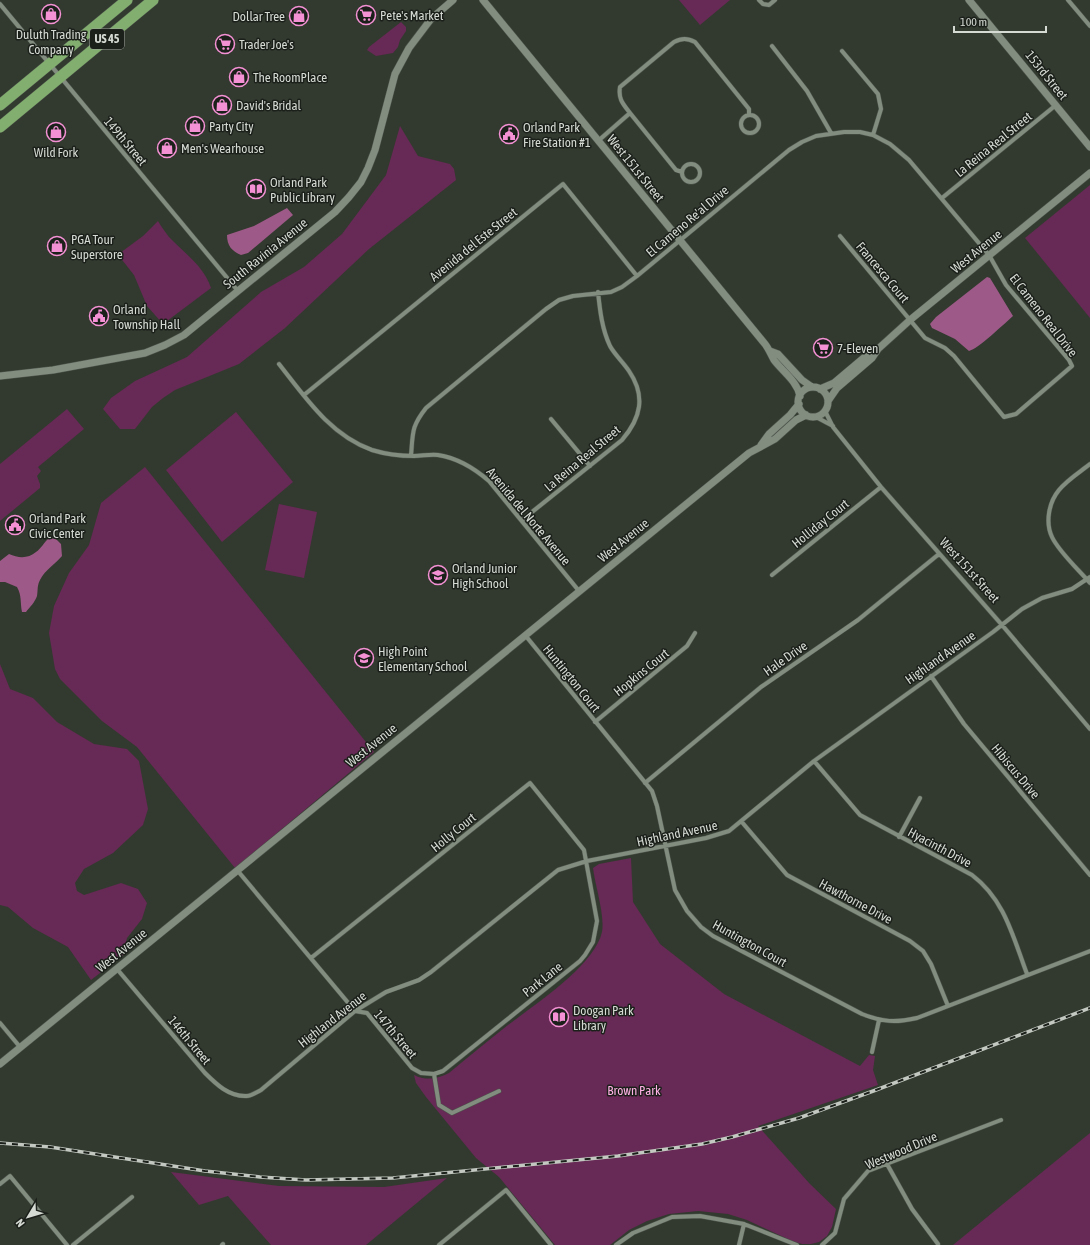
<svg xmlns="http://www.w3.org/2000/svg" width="1090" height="1245" font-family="'Asap Condensed',sans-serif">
<rect width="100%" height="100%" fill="#323a2f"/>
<path fill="#672955" d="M679 0H730L700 25Z
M401 22 406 27V31L400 40 398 47 393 53 376 56 367 50 369 47Z
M400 126 418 156 450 164 454 169 456 180 369 249 285 328 239 364 175 390 163 398 152 407 135 429H120L103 409 111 398 135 381 187 357 261 292 304 267 342 234 386 175Z
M1090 185V318L1025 238Z
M158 221C161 226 165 232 169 237 184 253 204 266 211 288L163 324 147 306 134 275 119 256 120 253 143 236Z
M67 409 84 429 38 467 41 471 37 476 40 484V488L0 521V464Z
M236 412 293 482 222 542 166 470Z
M145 467 374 752 235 868 137 747 102 721 60 679 55 669 49 633 54 606 69 573 89 545 101 503Z
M279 504 317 512 304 578 265 570Z
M0 664 10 689 33 698 57 722 94 744 127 749 139 761 148 809 143 825 113 853 84 869 75 883 77 891 84 895 121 883 138 889 147 903 142 919 127 938 123 955 91 980 68 947 33 928 8 907 0 905Z
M631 858 633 902 660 944 724 994 860 1066 869 1055 875 1056 873 1070 878 1085 758 1126 810 1184 836 1209 832 1227 827 1236 819 1242 811 1244H802L792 1241 747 1220 728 1214 698 1211 669 1214 647 1221 629 1230 610 1245H555L499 1177 476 1158 426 1097 416 1083 414 1075C426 1081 438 1079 449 1073 467 1058 485 1043 503 1029 532 1006 594 967 602 932 605 915 595 885 593 868L599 864Z
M1090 1133V1245H953Z
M171 1172 279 1186 384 1187 447 1178 366 1245H271L228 1196 199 1205Z"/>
<path fill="#9d5987" d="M287 208 293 215 248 253 241 255C232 251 227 246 227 235L254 226Z
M987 277 990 278 1013 316C1005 323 978 349 969 351L955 339 932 328 930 324 936 317Z
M49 538 56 539 61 544 62 556C54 565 45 570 40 580 37 585 38 591 37 596 35 602 30 607 26 612H22C20 602 22 596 17 587L5 582H0V561L9 554C18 558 28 559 36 552 41 549 44 542 49 538Z"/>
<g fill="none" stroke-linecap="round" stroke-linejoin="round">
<defs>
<path id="minor" d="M759 0 763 4 769 5 775 0
M1068 0 1090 26
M0 4 238 291
M772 46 807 91 831 133
M842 51 878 94 881 109 873 135
M630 113 676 170 682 172
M741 124a9 9 0 1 1 18 0a9 9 0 1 1-18 0Z
M598 141 630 113C623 104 618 99 620 87L674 42C682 38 687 38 695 42L749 109V115
M682 173a9 9 0 1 1 18 0a9 9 0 1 1-18 0Z
M942 198 1056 105
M279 364C305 397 330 435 372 450 385 454 400 456 414 456 422 456 430 454 438 455 458 458 474 468 489 481L579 591
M304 395 563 184 637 276
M825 411 833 427 881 487 1002 625 1090 729
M816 417 833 426
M551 419 590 466
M411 456C413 433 411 427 426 408L546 309 559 300 573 296 611 292 622 287 637 276 789 150 802 142 816 136 844 132H860L873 135 890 144 909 160 989 255 1006 285 1069 360 1072 366 1016 414 1004 417 954 356 945 348 925 338 840 236
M1090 464C1080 472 1067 480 1059 490 1049 502 1045 522 1052 537 1059 552 1079 570 1090 583
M522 520 622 440C641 418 646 396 629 371 623 362 615 355 610 346 602 329 600 311 598 292
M772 575 881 487
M525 635 652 791 657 806 675 890 687 911 701 927 713 936 862 1014C883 1022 895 1023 917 1018L1090 951
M931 676 964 724 1090 875
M595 722 687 646 695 633
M814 761 860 815 972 875C1005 900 1013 937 1027 974
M645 783 761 687 858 620 939 554
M741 821 787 875 910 941 923 951 931 964 948 1006
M899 837 920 798
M237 870 355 1011 367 1013 412 1068 421 1073 434 1074 443 1071 580 961 585 955 593 942 597 921 584 850 530 783 311 958
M117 969 205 1073C216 1084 229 1097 247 1096 251 1096 257 1092 261 1090L355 1011 386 992 419 980 431 972 558 870 587 861 706 838 729 831 814 761 993 632 1022 609 1042 598 1072 589 1090 577
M0 1023 20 1047
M872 1052 879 1020
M434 1074 439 1105 452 1113 499 1091
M887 1164 912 1209 938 1244
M0 1184 10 1176 67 1245
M73 1245 132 1197
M222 1245 223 1244
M439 1245 506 1190 551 1245
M616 1245 633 1233 672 1217 700 1216 744 1224 797 1245
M739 1245 744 1224
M822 1245 835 1233 844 1199 868 1171 1001 1120"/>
<path id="tertiary" d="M483 0 765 344C769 349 771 355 774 360 783 372 797 381 800 396
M969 0 1090 147
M770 351 778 354 802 380 812 387
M0 376 53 370 145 353 165 345 184 335 335 212 349 197 361 182 368 168 375 150 395 74 409 48 431 19 453 0
M798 402a15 15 0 1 1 30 0a15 15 0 1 1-30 0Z
M820 389 834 383 866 356
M828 401 837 388 872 358 878 349 910 320 1090 173
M761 445 769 434 790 415 799 404
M0 1064 749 453 775 439 796 420 806 415"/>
<path id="trunk" d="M0 105 127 0
M0 127 153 0"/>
</defs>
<use href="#minor" stroke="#4e554c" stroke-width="5"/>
<use href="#tertiary" stroke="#4e554c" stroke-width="8"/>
<use href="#trunk" stroke="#4e554c" stroke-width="12"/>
<use href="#minor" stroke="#828c7f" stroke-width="4"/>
<use href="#tertiary" stroke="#828c7f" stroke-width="7"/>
<use href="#trunk" stroke="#82af6f" stroke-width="11"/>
<defs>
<path id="rail" d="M0 1143 50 1147 205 1171 260 1177 306 1180 393 1178 618 1156 702 1144 732 1137 799 1118 876 1090 1090 1008"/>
</defs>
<use href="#rail" stroke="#c3c9c1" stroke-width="3.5"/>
<use href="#rail" stroke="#1c201b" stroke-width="2" stroke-dasharray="6" stroke-linecap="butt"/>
</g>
<defs>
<symbol id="shop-ring" viewBox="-11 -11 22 22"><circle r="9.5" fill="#1c201b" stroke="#f491d4" stroke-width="1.5"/><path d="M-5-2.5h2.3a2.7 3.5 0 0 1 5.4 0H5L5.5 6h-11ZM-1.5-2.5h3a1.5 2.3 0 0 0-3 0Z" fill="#f491d4"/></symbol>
<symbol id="supermarket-ring" viewBox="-11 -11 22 22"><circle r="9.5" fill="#1c201b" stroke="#f491d4" stroke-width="1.5"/><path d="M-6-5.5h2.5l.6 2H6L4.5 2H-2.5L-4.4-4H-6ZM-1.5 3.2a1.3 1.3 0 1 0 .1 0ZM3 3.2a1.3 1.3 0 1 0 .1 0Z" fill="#f491d4"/></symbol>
<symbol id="civic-ring" viewBox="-11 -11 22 22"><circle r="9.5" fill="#1c201b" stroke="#f491d4" stroke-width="1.5"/><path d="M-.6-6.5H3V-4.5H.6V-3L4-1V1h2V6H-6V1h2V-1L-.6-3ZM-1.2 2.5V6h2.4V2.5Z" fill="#f491d4"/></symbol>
<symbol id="library-ring" viewBox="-11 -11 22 22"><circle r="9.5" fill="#1c201b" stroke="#f491d4" stroke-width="1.5"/><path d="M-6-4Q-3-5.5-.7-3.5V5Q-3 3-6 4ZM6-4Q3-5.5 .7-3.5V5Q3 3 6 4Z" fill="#f491d4"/></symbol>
<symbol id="school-ring" viewBox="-11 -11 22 22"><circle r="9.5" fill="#1c201b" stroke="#f491d4" stroke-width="1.5"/><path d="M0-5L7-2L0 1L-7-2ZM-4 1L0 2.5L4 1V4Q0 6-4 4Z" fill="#f491d4"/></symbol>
</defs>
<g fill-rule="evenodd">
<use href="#shop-ring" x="40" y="3" width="22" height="22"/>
<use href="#supermarket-ring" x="355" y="4" width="22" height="22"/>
<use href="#shop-ring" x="288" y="5" width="22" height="22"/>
<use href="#supermarket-ring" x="214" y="33" width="22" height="22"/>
<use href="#shop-ring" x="228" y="66" width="22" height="22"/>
<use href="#shop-ring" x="211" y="94" width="22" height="22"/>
<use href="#shop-ring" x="184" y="115" width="22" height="22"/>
<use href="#shop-ring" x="45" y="121" width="22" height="22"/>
<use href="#civic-ring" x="498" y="123" width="22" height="22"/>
<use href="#shop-ring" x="156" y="137" width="22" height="22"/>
<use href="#library-ring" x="245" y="178" width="22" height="22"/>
<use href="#shop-ring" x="46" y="235" width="22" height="22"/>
<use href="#civic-ring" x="88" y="305" width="22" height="22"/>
<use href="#supermarket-ring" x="812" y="337" width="22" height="22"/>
<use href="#civic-ring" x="4" y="514" width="22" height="22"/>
<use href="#school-ring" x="427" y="564" width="22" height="22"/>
<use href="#school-ring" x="353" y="647" width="22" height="22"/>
<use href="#library-ring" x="548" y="1006" width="22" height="22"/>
</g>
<g text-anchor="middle" stroke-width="3" stroke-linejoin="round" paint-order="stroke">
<rect fill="#1c201b" stroke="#9ea29c" stroke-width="1" x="90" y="29" width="34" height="20" rx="3"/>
<g font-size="12" font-weight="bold" fill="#d5dad3">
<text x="107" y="43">US 45</text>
</g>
<g font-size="13" fill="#d5dad3" stroke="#1c201b" text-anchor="start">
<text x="380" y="20">Pete's Market</text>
<text x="285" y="21" text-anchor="end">Dollar Tree</text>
<text x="51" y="39" text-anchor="middle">Duluth Trading<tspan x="51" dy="15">Company</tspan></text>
<text x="239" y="49">Trader Joe's</text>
<text x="253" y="82">The RoomPlace</text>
<text x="236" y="110">David's Bridal</text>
<text x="209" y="131">Party City</text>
<text x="523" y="132">Orland Park<tspan x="523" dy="15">Fire Station #1</tspan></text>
<text x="181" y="153">Men's Wearhouse</text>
<text x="56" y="157" text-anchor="middle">Wild Fork</text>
<text x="270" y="187">Orland Park<tspan x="270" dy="15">Public Library</tspan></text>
<text x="71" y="244">PGA Tour<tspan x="71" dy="15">Superstore</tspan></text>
<text x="113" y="314">Orland<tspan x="113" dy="15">Township Hall</tspan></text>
<text x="837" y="353">7-Eleven</text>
<text x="29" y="523">Orland Park<tspan x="29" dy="15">Civic Center</tspan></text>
<text x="452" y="573">Orland Junior<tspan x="452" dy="15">High School</tspan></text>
<text x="378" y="656">High Point<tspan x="378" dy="15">Elementary School</tspan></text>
<text x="573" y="1015">Doogan Park<tspan x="573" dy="15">Library</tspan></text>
</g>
<g font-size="13" fill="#d5dad3" stroke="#1c201b">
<text transform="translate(1047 75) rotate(51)" y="5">153rd Street</text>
<text transform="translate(126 141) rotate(50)" y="5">149th Street</text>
<text transform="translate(993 144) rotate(-39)" y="5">La Reina Real Street</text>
<text transform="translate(636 168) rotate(51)" y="5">West 151st Street</text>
<text transform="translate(687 221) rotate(-40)" y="5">El Cameno Re'al Drive</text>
<text transform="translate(473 244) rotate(-39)" y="5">Avenida del Este Street</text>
<text transform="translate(976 251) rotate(-39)" y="5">West Avenue</text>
<text transform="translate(265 253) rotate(-39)" y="5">South Ravinia Avenue</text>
<text transform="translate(883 272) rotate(50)" y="5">Francesca Court</text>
<text transform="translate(1044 315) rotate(52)" y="5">El Cameno Real Drive</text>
<text transform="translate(582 458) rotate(-40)" y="5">La Reina Real Street</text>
<text transform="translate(529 516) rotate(50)" y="5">Avenida del Norte Avenue</text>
<text transform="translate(820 523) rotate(-39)" y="5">Holliday Court</text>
<text transform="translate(623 540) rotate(-39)" y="5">West Avenue</text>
<text transform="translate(970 570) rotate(48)" y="5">West 151st Street</text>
<text transform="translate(940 657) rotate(-35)" y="5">Highland Avenue</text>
<text transform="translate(785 658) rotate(-35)" y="5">Hale Drive</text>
<text transform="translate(641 672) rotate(-39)" y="5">Hopkins Court</text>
<text transform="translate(572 678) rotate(51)" y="5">Huntington Court</text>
<text transform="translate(371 745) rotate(-39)" y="5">West Avenue</text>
<text transform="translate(1016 771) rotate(50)" y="5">Hibiscus Drive</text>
<text transform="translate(453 832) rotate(-39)" y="5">Holly Court</text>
<text transform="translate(677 833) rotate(-12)" y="5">Highland Avenue</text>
<text transform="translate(940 847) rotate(28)" y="5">Hyacinth Drive</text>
<text transform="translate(856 901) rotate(28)" y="5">Hawthorne Drive</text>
<text transform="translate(750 943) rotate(29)" y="5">Huntington Court</text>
<text transform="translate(121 950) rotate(-39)" y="5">West Avenue</text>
<text transform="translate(542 979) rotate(-39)" y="5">Park Lane</text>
<text transform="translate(332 1019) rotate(-38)" y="5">Highland Avenue</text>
<text transform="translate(396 1034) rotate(50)" y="5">147th Street</text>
<text transform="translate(190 1040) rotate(50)" y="5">146th Street</text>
<text transform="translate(901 1150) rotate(-23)" y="5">Westwood Drive</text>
</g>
<g font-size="13" fill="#feb1e4" stroke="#1c201b">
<text x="634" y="1095">Brown Park</text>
</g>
</g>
<g transform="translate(28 1217) rotate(232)" stroke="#1c201b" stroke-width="3" paint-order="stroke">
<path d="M0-3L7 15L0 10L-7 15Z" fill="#d5dad3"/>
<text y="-6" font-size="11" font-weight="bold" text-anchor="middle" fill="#d5dad3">N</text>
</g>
<path d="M954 26v6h92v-6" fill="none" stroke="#d5dad3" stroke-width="2"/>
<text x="960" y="26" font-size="12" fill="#d5dad3" stroke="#1c201b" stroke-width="3" paint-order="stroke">100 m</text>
</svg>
